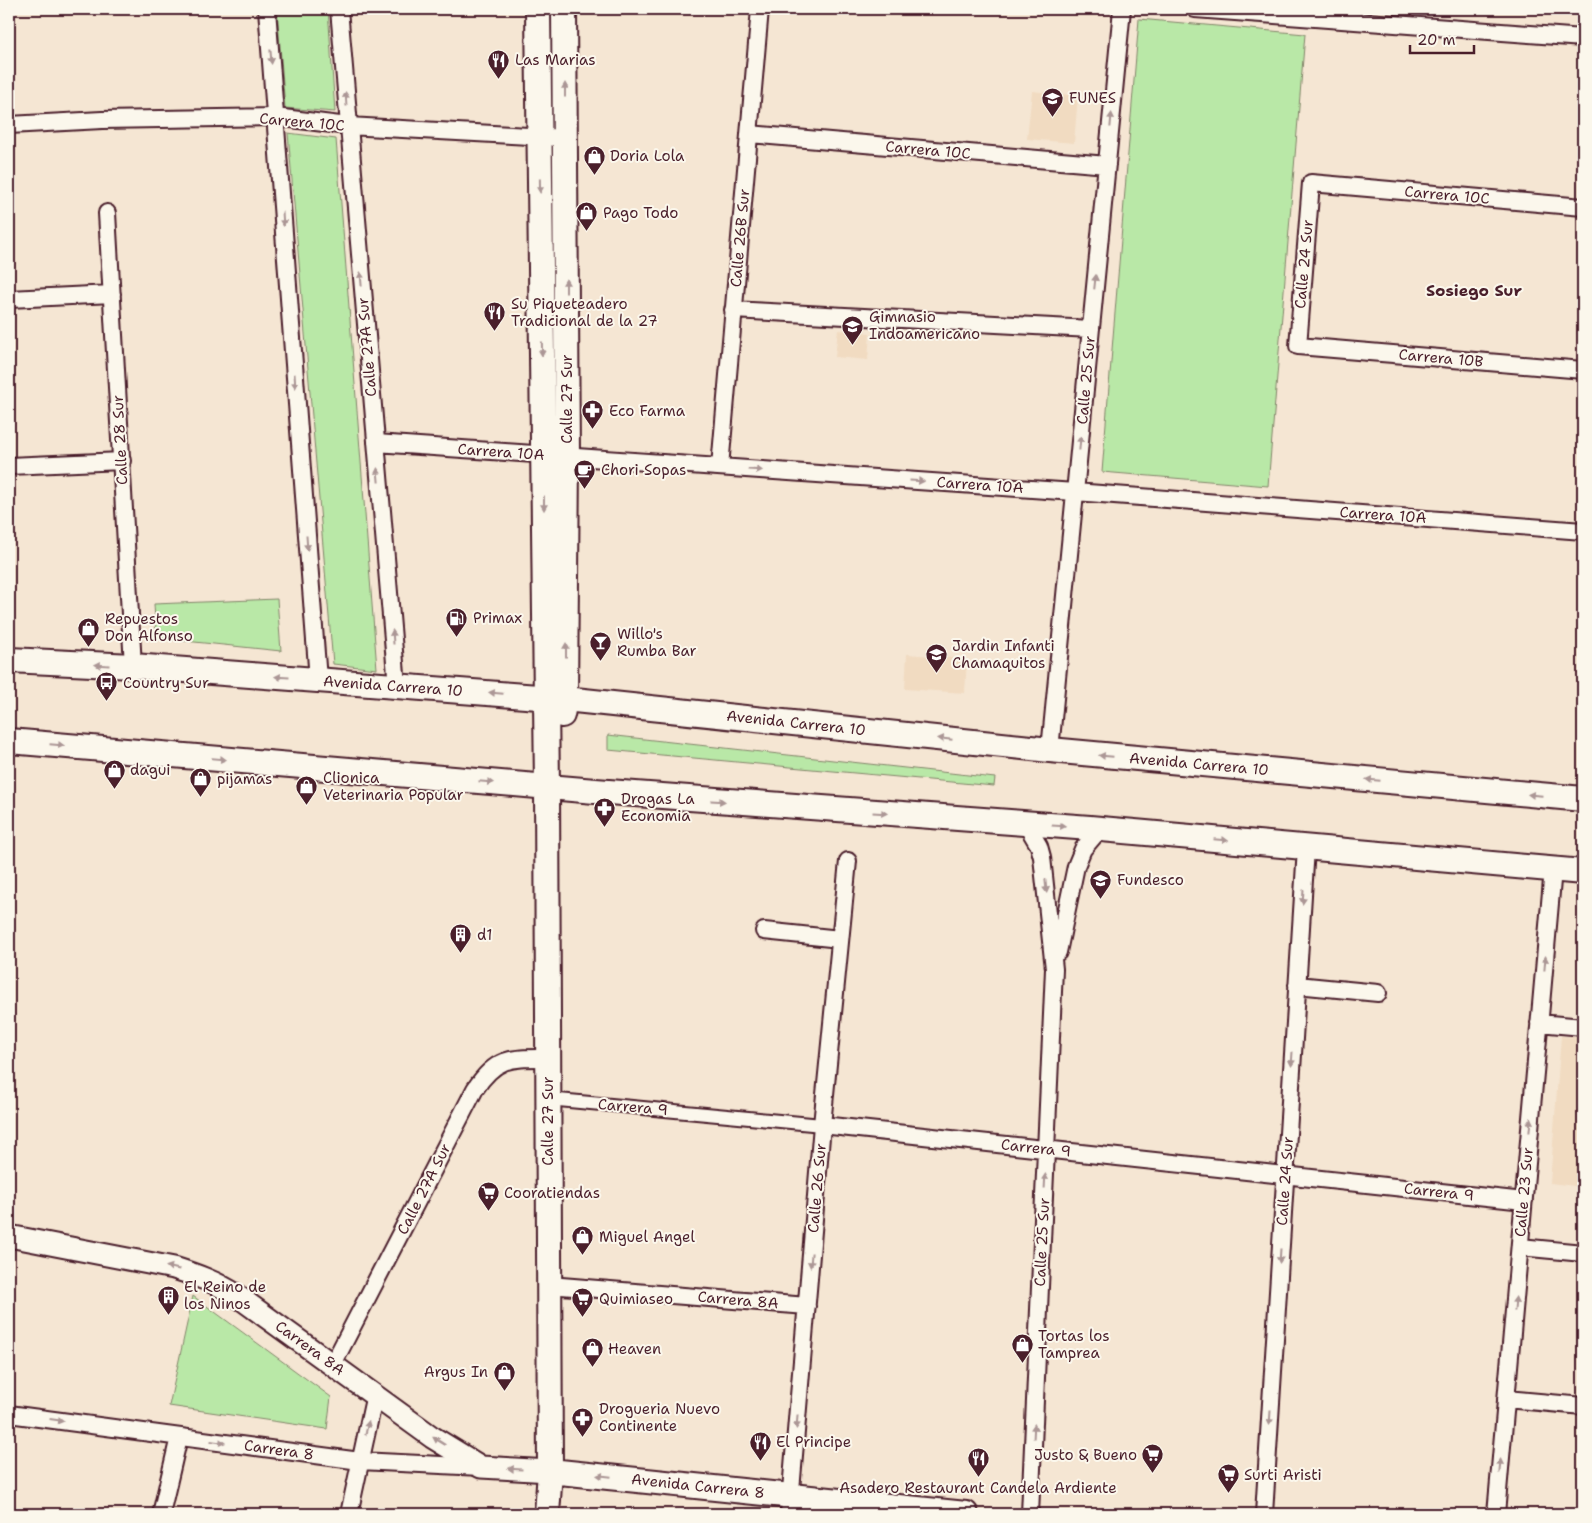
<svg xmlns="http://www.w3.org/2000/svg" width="1592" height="1523" font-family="'Shantell Sans',sans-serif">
<rect width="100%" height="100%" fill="#f5e6d3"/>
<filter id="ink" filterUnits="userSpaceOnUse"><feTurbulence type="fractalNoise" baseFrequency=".02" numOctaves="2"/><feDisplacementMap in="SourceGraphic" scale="10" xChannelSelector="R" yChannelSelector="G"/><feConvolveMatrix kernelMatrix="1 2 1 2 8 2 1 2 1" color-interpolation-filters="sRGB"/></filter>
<g filter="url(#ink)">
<path fill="#f1dbc1" d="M1032 91 1078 96 1074 143 1027 139Z
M838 330 870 333 868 360 835 357Z
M907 654 967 659 965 693 905 689Z
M1561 1036 1583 1038V1187L1550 1183Z"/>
<path fill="#b9e8a7" stroke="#828469" d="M277 9H328L335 112 285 108Z
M1139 19 1305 34 1268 486 1102 472Z
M288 133 336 139 377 669 333 664Z
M277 599 281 651 156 638 154 604Z
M608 735 995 778 994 786 608 750Z
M193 1296 331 1397 327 1429 169 1406Z"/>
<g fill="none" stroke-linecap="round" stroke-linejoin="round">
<defs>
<path id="pedestrian" d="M548 1099 822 1125"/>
<path id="minor" d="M267 9 318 680
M339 9 397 686
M1195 9 1583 38
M9 125 102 120 275 117 348 126 565 138
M749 134 1107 165
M1583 207 1311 183 1298 346 1583 370
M107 213 133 666
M9 299 112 294
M733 310 1091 329
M376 443 1075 492 1583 531
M9 466 122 461
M720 467 760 9
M1050 750 1122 9
M1026 824 1039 846 1042 857 1054 969 1030 1514
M764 931 840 939
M1058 952 1076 866 1083 849 1100 829
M1297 985 1378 993
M1539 1023 1583 1027
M822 1125 1524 1201
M1520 1247 1583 1253
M549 1285 807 1306
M333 1364 475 1089C497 1056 512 1058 548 1058
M1506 1399 1583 1406
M9 1414 360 1461 481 1467
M161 1514 179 1437
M349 1514 375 1394
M789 1514 822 1125 848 861
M1264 1514 1306 848
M1496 1514 1553 869"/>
<path id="tertiary" d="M9 1236 174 1268C196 1275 216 1282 236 1295L432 1437 481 1467 550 1471"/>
<path id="secondary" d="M538 9 547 787 550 1471 547 1514
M9 660 133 666 565 699 1050 750 1583 799
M562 715 565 699 567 457 564 9
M9 741 595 791 1090 828 1583 872
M550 1471 966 1514"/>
</defs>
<use href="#pedestrian" stroke="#4a1f2b" stroke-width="16"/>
<use href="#minor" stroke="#4a1f2b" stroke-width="20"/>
<use href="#tertiary" stroke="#4a1f2b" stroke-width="25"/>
<use href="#secondary" stroke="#4a1f2b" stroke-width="28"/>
<use href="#pedestrian" stroke="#fbf7ec" stroke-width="12"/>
<use href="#minor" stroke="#fbf7ec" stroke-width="16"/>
<use href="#tertiary" stroke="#fbf7ec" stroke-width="21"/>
<use href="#secondary" stroke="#fbf7ec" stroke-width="24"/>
</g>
<defs><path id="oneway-solid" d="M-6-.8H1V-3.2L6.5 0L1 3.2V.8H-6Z" transform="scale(1.25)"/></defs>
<g fill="#ab9695">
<use href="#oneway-solid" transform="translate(271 57) rotate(85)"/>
<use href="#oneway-solid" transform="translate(565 90) rotate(-90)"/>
<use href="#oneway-solid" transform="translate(346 99) rotate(-94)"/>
<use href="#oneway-solid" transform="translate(1111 120) rotate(-85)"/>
<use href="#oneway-solid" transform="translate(540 186) rotate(89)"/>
<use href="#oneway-solid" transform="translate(283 219) rotate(86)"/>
<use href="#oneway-solid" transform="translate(361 279) rotate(-95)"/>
<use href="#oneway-solid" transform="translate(1095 282) rotate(-84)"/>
<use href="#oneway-solid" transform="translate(566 286) rotate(-90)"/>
<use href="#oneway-solid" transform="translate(542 349) rotate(89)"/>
<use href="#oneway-solid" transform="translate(295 381) rotate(86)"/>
<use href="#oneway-solid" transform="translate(1080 443) rotate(-85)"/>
<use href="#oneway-solid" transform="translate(755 470) rotate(4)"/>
<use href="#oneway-solid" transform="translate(378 475) rotate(-95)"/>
<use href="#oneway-solid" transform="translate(917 481) rotate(4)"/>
<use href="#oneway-solid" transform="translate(544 503) rotate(90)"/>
<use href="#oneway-solid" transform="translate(307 543) rotate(86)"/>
<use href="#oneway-solid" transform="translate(393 637) rotate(-94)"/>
<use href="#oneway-solid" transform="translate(566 650) rotate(-90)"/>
<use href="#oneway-solid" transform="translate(102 665) rotate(-177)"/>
<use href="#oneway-solid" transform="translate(282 677) rotate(-176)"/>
<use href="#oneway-solid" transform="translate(496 693) rotate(-175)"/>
<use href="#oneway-solid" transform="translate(945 739) rotate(-174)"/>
<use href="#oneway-solid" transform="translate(57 745) rotate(5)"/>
<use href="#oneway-solid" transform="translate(1106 756) rotate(-175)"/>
<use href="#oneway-solid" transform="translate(219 759) rotate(5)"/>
<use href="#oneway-solid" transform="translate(1373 780) rotate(-175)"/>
<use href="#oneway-solid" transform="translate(486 782) rotate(5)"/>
<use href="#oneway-solid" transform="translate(1535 795) rotate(-175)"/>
<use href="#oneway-solid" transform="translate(718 801) rotate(4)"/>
<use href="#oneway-solid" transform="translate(880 813) rotate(4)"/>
<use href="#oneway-solid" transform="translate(1059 826) rotate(4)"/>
<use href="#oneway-solid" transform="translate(1221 840) rotate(5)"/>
<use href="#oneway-solid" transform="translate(1046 886) rotate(84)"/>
<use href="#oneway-solid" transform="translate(1303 897) rotate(94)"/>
<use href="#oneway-solid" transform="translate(1545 963) rotate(-85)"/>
<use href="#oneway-solid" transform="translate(1292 1059) rotate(94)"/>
<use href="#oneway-solid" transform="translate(1530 1125) rotate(-85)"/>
<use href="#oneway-solid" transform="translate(1045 1181) rotate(-87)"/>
<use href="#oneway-solid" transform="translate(1280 1256) rotate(94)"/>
<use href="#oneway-solid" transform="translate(811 1260) rotate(95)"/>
<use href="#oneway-solid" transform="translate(173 1268) rotate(-167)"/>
<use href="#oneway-solid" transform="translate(1515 1304) rotate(-85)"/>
<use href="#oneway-solid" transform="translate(1270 1418) rotate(94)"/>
<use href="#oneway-solid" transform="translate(57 1420) rotate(8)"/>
<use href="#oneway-solid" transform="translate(797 1422) rotate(95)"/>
<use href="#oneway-solid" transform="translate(367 1428) rotate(-77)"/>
<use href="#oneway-solid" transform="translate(1034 1431) rotate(-87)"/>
<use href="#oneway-solid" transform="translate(439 1441) rotate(-148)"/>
<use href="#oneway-solid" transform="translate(218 1442) rotate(7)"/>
<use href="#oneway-solid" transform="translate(1500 1466) rotate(-85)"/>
<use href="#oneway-solid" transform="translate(515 1469) rotate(-177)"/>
<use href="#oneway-solid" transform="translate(604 1476) rotate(-174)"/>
</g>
</g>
<defs>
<symbol id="restaurant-pin" viewBox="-11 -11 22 30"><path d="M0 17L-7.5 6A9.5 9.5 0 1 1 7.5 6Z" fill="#4a1f2b" stroke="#fbf7ec"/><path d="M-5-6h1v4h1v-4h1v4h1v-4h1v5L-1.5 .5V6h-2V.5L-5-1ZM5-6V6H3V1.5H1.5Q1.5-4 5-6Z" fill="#fff"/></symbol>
<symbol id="school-pin" viewBox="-11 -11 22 30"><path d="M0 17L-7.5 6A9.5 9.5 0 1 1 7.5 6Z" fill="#4a1f2b" stroke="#fbf7ec"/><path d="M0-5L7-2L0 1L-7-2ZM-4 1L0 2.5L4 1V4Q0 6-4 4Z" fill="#fff"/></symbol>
<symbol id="shop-pin" viewBox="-11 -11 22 30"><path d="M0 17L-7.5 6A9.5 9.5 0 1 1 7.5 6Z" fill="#4a1f2b" stroke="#fbf7ec"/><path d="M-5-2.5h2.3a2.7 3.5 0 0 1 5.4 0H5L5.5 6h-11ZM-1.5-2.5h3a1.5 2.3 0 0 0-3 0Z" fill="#fff"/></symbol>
<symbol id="pharmacy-pin" viewBox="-11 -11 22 30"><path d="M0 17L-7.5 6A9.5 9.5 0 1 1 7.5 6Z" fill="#4a1f2b" stroke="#fbf7ec"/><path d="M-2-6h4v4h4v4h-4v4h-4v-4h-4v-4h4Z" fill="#fff"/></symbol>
<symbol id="cafe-pin" viewBox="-11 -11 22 30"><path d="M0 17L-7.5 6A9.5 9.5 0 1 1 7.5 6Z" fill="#4a1f2b" stroke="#fbf7ec"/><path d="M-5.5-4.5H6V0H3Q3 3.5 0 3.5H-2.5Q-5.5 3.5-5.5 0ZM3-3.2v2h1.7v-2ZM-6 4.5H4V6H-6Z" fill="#fff"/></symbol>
<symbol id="fuel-pin" viewBox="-11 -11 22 30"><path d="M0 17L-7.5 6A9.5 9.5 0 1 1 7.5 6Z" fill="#4a1f2b" stroke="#fbf7ec"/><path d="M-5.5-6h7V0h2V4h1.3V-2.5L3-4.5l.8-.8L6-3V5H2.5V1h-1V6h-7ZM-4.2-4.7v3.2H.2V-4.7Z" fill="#fff"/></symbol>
<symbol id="bar-pin" viewBox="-11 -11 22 30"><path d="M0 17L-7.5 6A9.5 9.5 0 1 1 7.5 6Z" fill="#4a1f2b" stroke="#fbf7ec"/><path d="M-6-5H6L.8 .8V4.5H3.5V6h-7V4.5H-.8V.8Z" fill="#fff"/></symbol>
<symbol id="bus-pin" viewBox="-11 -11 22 30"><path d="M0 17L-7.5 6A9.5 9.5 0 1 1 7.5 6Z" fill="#4a1f2b" stroke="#fbf7ec"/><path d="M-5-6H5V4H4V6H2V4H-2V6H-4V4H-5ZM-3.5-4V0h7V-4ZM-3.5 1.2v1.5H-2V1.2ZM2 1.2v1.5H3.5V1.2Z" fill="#fff"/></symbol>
<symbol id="university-pin" viewBox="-11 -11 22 30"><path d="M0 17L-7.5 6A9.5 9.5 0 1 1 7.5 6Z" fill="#4a1f2b" stroke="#fbf7ec"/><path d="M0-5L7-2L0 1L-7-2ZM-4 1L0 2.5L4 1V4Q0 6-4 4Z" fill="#fff"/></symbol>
<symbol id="building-pin" viewBox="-11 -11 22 30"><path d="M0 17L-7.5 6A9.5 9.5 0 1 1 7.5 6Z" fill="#4a1f2b" stroke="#fbf7ec"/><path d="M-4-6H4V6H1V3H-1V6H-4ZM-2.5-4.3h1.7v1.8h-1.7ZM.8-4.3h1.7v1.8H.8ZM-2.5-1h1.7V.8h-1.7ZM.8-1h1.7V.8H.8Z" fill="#fff"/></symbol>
<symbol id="supermarket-pin" viewBox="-11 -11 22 30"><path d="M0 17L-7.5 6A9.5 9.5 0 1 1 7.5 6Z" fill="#4a1f2b" stroke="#fbf7ec"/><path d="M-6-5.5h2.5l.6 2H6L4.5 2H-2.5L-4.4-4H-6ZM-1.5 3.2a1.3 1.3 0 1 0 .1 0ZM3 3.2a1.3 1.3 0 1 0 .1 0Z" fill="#fff"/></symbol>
</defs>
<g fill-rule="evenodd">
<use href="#restaurant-pin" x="486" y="48" width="25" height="34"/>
<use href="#school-pin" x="1040" y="86" width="25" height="34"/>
<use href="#shop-pin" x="582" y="144" width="25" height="34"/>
<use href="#shop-pin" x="574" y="200" width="25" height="34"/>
<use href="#restaurant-pin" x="482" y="300" width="25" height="34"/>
<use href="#school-pin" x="840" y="314" width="25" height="34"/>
<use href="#pharmacy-pin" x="580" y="398" width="25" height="34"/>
<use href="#cafe-pin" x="572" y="458" width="25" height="34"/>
<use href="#fuel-pin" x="444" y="606" width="25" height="34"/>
<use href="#shop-pin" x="76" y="616" width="25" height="34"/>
<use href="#bar-pin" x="588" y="630" width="25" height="34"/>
<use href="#school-pin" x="924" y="642" width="25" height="34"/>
<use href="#bus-pin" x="94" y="670" width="25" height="34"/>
<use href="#shop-pin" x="102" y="758" width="25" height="34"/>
<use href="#shop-pin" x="188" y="766" width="25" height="34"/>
<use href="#shop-pin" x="294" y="774" width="25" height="34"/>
<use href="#pharmacy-pin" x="592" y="796" width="25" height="34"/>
<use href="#university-pin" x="1088" y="868" width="25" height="34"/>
<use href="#building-pin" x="448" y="922" width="25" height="34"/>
<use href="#supermarket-pin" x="476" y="1180" width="25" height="34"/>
<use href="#shop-pin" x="570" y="1224" width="25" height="34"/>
<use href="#building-pin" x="156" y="1284" width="25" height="34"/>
<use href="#supermarket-pin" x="570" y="1286" width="25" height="34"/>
<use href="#shop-pin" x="1010" y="1332" width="25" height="34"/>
<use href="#shop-pin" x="580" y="1336" width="25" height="34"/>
<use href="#shop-pin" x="492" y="1360" width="25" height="34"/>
<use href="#pharmacy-pin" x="570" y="1406" width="25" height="34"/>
<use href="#restaurant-pin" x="748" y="1430" width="25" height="34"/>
<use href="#supermarket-pin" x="1140" y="1442" width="25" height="34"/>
<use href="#restaurant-pin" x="966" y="1446" width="25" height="34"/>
<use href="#supermarket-pin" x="1216" y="1462" width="25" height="34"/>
</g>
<g text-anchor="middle" stroke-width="4" stroke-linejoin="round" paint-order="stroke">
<g font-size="15" fill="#4a1f2b" stroke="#fbf7ec" text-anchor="start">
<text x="515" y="65">Las Marias</text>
<text x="1069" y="103">FUNES</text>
<text x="610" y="161">Doria Lola</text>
<text x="603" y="218">Pago Todo</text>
<text x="511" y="309">Su Piqueteadero<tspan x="511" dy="17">Tradicional de la 27</tspan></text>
<text x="869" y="322">Gimnasio<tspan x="869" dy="17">Indoamericano</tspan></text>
<text x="609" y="416">Eco Farma</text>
<text x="601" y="475">Chori Sopas</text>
<text x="473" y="623">Primax</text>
<text x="105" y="624">Repuestos<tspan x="105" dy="17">Don Alfonso</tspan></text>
<text x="617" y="639">Willo's<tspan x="617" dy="17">Rumba Bar</tspan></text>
<text x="952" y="651">Jardin Infanti<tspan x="952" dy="17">Chamaquitos</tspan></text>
<text x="123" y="688">Country Sur</text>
<text x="130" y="775">dagui</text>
<text x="323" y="783">Clionica<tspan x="323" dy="17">Veterinaria Popular</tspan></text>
<text x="217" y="784">pijamas</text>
<text x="621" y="804">Drogas La<tspan x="621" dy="17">Economia</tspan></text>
<text x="1117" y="885">Fundesco</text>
<text x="477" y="940">d1</text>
<text x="504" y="1198">Cooratiendas</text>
<text x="599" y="1242">Miguel Angel</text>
<text x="184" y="1292">El Reino de<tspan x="184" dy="17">los Ninos</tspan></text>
<text x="599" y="1304">Quimiaseo</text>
<text x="1038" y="1341">Tortas los<tspan x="1038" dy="17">Tamprea</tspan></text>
<text x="608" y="1354">Heaven</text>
<text x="488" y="1377" text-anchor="end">Argus In</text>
<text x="599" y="1414">Drogueria Nuevo<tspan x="599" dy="17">Continente</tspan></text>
<text x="776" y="1447">El Principe</text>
<text x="1137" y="1460" text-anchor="end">Justo &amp; Bueno</text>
<text x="1244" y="1480">Surti Aristi</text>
<text x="978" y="1493" text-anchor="middle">Asadero Restaurant Candela Ardiente</text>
</g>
<g font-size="15" fill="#4a1f2b" stroke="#fbf7ec">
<text transform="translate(302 122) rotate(5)" y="5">Carrera 10C</text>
<text transform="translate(928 150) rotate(5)" y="5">Carrera 10C</text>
<text transform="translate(1447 195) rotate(5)" y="5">Carrera 10C</text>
<text transform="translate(740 238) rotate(-85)" y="5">Calle 26B Sur</text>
<text transform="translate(1304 264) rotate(-85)" y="5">Calle 24 Sur</text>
<text transform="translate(367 347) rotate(-95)" y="5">Calle 27A Sur</text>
<text transform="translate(1441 358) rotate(5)" y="5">Carrera 10B</text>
<text transform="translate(1086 380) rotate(-85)" y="5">Calle 25 Sur</text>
<text transform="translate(567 399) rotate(-90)" y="5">Calle 27 Sur</text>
<text transform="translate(120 440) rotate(-93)" y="5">Calle 28 Sur</text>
<text transform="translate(501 452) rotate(4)" y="5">Carrera 10A</text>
<text transform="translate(980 485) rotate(4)" y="5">Carrera 10A</text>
<text transform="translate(1383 515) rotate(4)" y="5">Carrera 10A</text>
<text transform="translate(393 686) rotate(4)" y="5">Avenida Carrera 10</text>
<text transform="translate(796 723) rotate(6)" y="5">Avenida Carrera 10</text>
<text transform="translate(1199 764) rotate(5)" y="5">Avenida Carrera 10</text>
<text transform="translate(633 1107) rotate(5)" y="5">Carrera 9</text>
<text transform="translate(548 1121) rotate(-90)" y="5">Calle 27 Sur</text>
<text transform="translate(1036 1148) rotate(6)" y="5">Carrera 9</text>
<text transform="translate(1285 1181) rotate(-86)" y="5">Calle 24 Sur</text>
<text transform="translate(817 1188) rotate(-85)" y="5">Calle 26 Sur</text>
<text transform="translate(424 1189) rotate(-63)" y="5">Calle 27A Sur</text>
<text transform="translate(1439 1192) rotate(6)" y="5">Carrera 9</text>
<text transform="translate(1524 1192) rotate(-85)" y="5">Calle 23 Sur</text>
<text transform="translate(1042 1242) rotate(-87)" y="5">Calle 25 Sur</text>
<text transform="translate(738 1300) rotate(5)" y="5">Carrera 8A</text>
<text transform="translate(310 1348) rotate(36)" y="5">Carrera 8A</text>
<text transform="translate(279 1450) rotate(8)" y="5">Carrera 8</text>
<text transform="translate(698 1486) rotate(6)" y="5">Avenida Carrera 8</text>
</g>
<g font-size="16" font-weight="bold" fill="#4a1f2b" stroke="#fbf7ec">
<text x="1474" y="296">Sosiego Sur</text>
</g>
</g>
<rect width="1592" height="1523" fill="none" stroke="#fbf7ec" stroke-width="30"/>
<rect x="15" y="15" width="1562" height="1493" fill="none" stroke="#4a1f2b" stroke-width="2" filter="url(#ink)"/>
<path d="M1410 45v8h64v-8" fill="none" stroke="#4a1f2b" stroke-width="2.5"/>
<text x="1417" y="45" font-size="15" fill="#4a1f2b" stroke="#fbf7ec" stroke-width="4" paint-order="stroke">20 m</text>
</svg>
